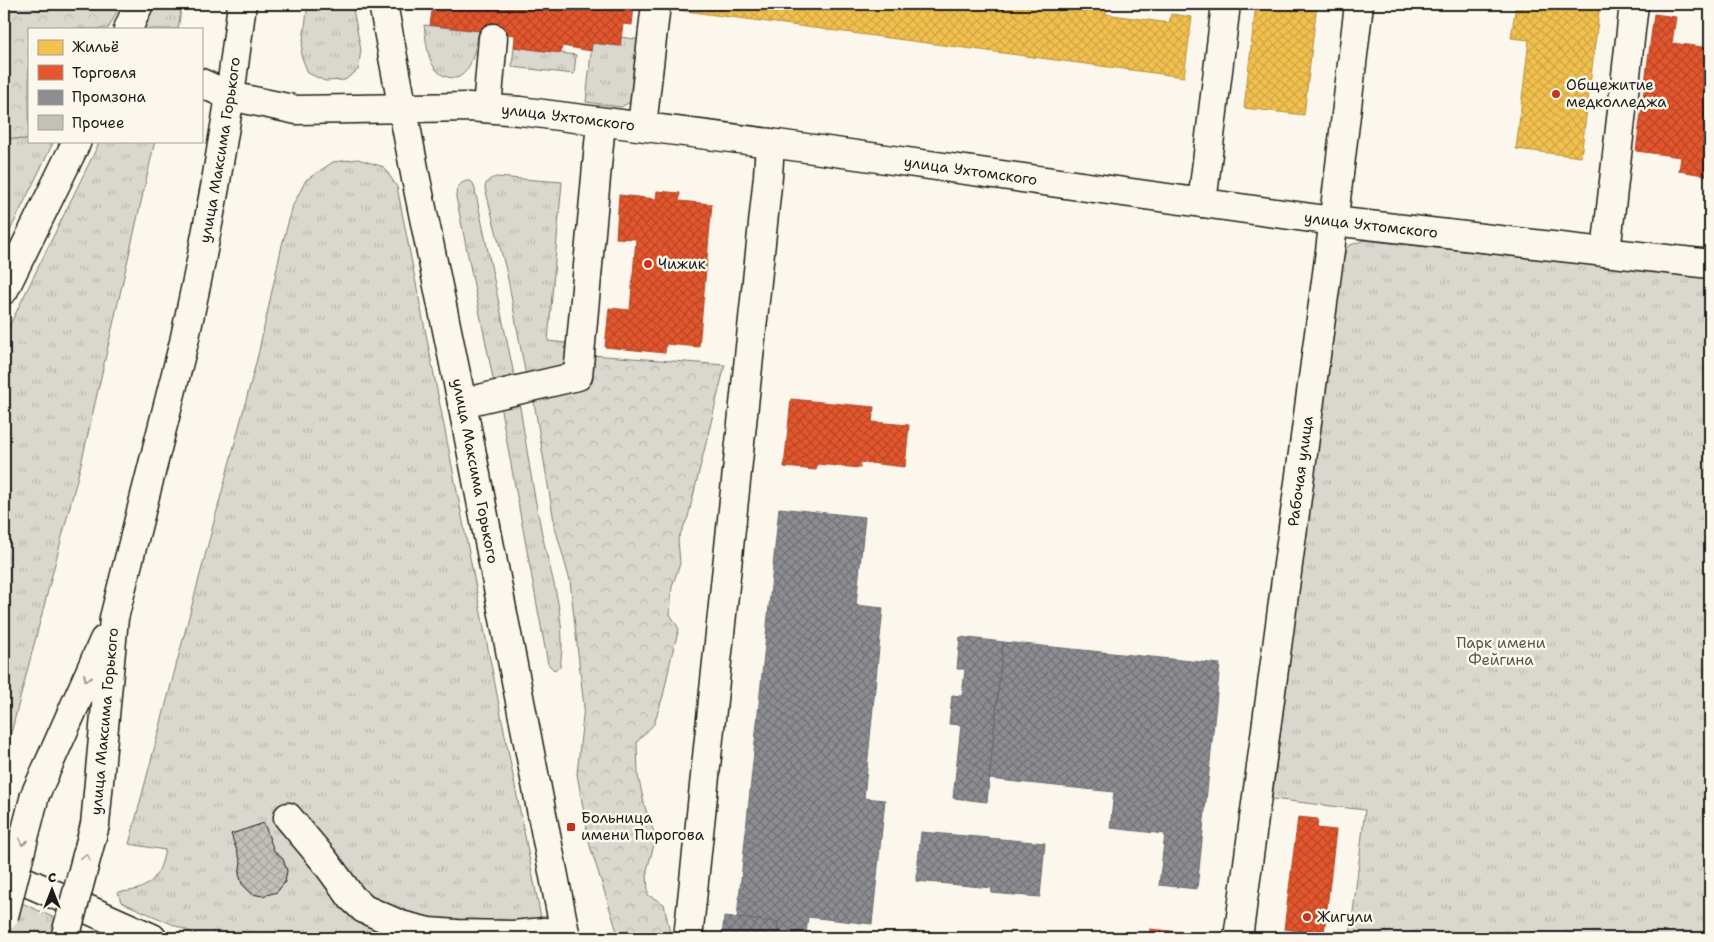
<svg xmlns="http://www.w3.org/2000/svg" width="1714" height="942" font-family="'Shantell Sans',sans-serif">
<defs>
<pattern id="grass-tufts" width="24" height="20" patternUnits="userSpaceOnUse" patternTransform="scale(1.25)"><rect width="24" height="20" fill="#dad7ce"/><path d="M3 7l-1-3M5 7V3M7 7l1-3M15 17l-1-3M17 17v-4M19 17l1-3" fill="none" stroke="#bab8b0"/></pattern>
<pattern id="forest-crowns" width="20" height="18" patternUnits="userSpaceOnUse" patternTransform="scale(1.25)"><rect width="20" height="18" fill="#dad7ce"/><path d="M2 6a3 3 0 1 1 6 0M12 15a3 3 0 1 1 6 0" fill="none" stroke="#bab8b0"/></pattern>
<pattern id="homes-cross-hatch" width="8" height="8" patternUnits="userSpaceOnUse" patternTransform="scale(1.25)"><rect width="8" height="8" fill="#f2c14e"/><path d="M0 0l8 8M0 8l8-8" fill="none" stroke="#cfa544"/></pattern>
<pattern id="shops-cross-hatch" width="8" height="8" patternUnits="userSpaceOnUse" patternTransform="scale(1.25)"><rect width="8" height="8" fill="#e4572e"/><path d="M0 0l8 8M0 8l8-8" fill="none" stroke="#b84726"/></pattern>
<pattern id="industry-cross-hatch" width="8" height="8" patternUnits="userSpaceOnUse" patternTransform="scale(1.25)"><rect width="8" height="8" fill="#8d8d92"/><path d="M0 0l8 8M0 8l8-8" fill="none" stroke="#727276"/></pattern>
<pattern id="building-cross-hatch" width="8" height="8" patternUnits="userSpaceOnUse" patternTransform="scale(1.25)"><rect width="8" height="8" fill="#c3c0b8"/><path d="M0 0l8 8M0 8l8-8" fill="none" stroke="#a7a49e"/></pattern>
</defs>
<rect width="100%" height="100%" fill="#fbf7ec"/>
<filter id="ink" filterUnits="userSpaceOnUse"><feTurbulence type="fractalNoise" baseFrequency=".02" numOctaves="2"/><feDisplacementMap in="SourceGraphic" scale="10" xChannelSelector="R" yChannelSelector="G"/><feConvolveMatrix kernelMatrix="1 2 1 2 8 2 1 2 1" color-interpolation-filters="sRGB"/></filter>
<g filter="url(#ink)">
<path fill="url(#grass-tufts)" stroke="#7b7a75" d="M155 4H182L178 29H144Z
M308 4H352L361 50 358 70 345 80 325 81 308 73 301 55Z
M424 25 479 31C476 43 474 58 468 68 464 74 459 79 452 78 427 75 427 45 424 25Z
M621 37 647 41 632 101 621 107 586 102 592 43 620 46Z
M514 47 576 55 574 74 512 67Z
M4 132 9 138 53 143 4 243Z
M100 141H155L82 460 4 760V337Z
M358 159 384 167 397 187 545 938H204L121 902 118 892C149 891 159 879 165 850L129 844 258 355 282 245 293 205 306 180 333 162Z
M496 177 562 182 548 341 575 344 572 373 527 382 507 274 485 188C486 181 489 179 496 177Z
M467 181H471L474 185 516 384 495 388 456 197C456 188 459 183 467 181Z
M1364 240 1710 278V938H1350L1365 810 1272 799 1340 263 1348 246Z
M519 401C526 443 532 486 541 529 550 573 568 621 560 667L554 670 548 664 500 405Z
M4 895 15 900 99 938H4Z"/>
<path fill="url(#forest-crowns)" stroke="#7b7a75" d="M8 4H121L108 29H29V140L9 138 4 132V18Z
M592 355 725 365 688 517 678 539 680 564 672 586 670 614 679 629 672 654 663 696 654 724 637 742 638 776 645 807 656 838 647 870 648 895 664 904 671 938H619L590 846 577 774 584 707 570 581 555 527 533 396Z"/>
<path fill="url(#homes-cross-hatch)" stroke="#b2903f" d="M671 4H1026L1068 9 1069 4H1107L1106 14 1169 23 1171 14 1192 17 1184 77 670 9Z
M1256 4H1317L1304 115 1244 108Z
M1516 4H1600L1581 157 1516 149 1529 40 1511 38Z"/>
<path fill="url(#shops-cross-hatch)" stroke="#a84529" d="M433 4H627V6H634L632 25 623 24 620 46 592 43 591 51 562 46 561 53 514 47 515 35 430 25Z
M1654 14 1676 17 1672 43 1710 48V176L1679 171 1681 157 1636 151Z
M657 191 680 193 679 201 712 204 699 347 666 344 665 353 605 347 609 308 630 310 636 239 616 238 619 195 656 199Z
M791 399 874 407 872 422 909 425 905 467 860 462V468L817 464 816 470 784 467Z
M1298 817 1318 819 1317 828 1336 830 1324 934 1284 929Z
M1150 929 1190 933 1189 938H1149Z"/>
<path fill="url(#industry-cross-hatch)" stroke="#6b6b6f" d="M779 508 865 517 856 605 883 608 864 798 885 800 872 924 808 917 806 933 777 931 778 922 737 918Z
M960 637 1003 642 987 802 953 798 961 725 949 724 952 695 962 696 965 669H957Z
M1003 642 1220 664 1197 889 1159 885 1165 834 1110 828 1114 792 989 779Z
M921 832 1045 843 1040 897 991 893 992 888 916 881Z
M724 917 778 922 777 938H722Z
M777 931 806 933 859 938H777Z"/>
<path fill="url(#building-cross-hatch)" stroke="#1c1c1c" d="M264 823 274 851 283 859 287 871 285 882 277 892 263 896 252 894 242 884 239 874 241 862 231 834Z"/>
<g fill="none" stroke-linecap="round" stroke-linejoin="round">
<defs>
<g id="minor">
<path id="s1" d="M383 4 416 179 462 403 566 938"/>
<path d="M128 29 139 4"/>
<path id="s2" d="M201 83 230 96 297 110 469 107 520 111 770 143 1333 221 1710 264"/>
<path d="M487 108 493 38"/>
<path d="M642 126 656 4"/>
<path d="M1202 203 1226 4"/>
<path d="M1606 252 1634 4"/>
<path d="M4 290 77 141"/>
<path d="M462 403 578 376 601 122"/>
<path d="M288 817 324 860 352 898 364 909 401 925 429 932 457 934 513 935 544 932 565 933"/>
<path d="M4 872 152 938"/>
<path d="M688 938 768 176 770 143"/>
<path id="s3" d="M1238 938 1330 251 1359 4"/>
</g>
<g id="major">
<path d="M35 795 104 640"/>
<path id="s4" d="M95 825 114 618 184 342 200 266 215 187 230 96 242 4"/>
</g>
</defs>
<use href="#minor" stroke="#1c1c1c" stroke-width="31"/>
<use href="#major" stroke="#1c1c1c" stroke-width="31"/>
<use href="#minor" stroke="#fbf7ec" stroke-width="28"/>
<use href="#major" stroke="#fbf7ec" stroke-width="28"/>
<defs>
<path id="major-bridge" d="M4 916 35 795
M65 938 95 825"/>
</defs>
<use href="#major-bridge" stroke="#1c1c1c" stroke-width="31" stroke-linecap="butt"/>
<use href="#major-bridge" stroke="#fbf7ec" stroke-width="28"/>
</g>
<defs><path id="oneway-chevron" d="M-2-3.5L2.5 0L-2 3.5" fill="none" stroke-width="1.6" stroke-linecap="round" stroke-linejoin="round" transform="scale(1.25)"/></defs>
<g stroke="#97948e">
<use href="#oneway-chevron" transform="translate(87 678) rotate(114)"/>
<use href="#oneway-chevron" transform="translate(23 842) rotate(104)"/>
<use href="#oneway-chevron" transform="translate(86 857) rotate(-76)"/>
</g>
</g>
<g fill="#c8321e" stroke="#fbf7ec" stroke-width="2">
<circle cx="1556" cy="94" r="5"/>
<circle cx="648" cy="264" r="5"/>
<rect x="566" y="822" width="10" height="10" rx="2.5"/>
<circle cx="1307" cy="917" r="5"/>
</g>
<g text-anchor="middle" stroke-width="5" stroke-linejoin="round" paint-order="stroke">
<g font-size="15" fill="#1c1c1c" stroke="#fbf7ec" text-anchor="start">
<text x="1566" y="90">Общежитие<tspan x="1566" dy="17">медколледжа</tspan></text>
<text x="658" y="269">Чижик</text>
<text x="581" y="823">Больница<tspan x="581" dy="17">имени Пирогова</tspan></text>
<text x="1317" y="922">Жигули</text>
</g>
<g font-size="15" fill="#1c1c1c" stroke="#fbf7ec">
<text dy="5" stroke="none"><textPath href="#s2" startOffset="372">улица Ухтомского</textPath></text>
<text dy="5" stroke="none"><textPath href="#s4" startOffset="688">улица Максима Горького</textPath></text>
<text dy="5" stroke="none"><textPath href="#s2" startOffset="778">улица Ухтомского</textPath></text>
<text dy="5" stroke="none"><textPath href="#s2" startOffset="1182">улица Ухтомского</textPath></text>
<text dy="5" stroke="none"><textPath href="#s1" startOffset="476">улица Максима Горького</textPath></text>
<text dy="5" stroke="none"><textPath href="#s3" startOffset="471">Рабочая улица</textPath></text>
<text dy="5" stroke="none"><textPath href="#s4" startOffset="104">улица Максима Горького</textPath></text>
</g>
<g font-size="15" fill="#555451" stroke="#fbf7ec">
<text x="1501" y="648">Парк имени<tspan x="1501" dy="17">Фейгина</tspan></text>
</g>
</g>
<rect width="1714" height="942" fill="none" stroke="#fbf7ec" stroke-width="20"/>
<rect x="10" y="10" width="1694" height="922" fill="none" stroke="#1c1c1c" stroke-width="2" filter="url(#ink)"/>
<rect x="28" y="28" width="175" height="115" fill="#fbf7ec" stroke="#a29f99"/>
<rect x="38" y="40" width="25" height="15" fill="#f2c14e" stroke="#a29f99"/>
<text x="72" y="52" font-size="15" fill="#1c1c1c">Жильё</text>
<rect x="38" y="65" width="25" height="15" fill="#e4572e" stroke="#a29f99"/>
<text x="72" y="78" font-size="15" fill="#1c1c1c">Торговля</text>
<rect x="38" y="90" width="25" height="15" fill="#8d8d92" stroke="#a29f99"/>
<text x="72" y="102" font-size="15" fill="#1c1c1c">Промзона</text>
<rect x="38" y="115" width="25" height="15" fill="#c3c0b8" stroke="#a29f99"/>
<text x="72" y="128" font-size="15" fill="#1c1c1c">Прочее</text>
<g transform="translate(52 890)" stroke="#fbf7ec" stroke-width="4" paint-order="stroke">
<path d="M0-4L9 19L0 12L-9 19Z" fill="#1c1c1c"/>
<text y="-8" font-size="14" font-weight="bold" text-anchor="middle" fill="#1c1c1c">С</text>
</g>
</svg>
